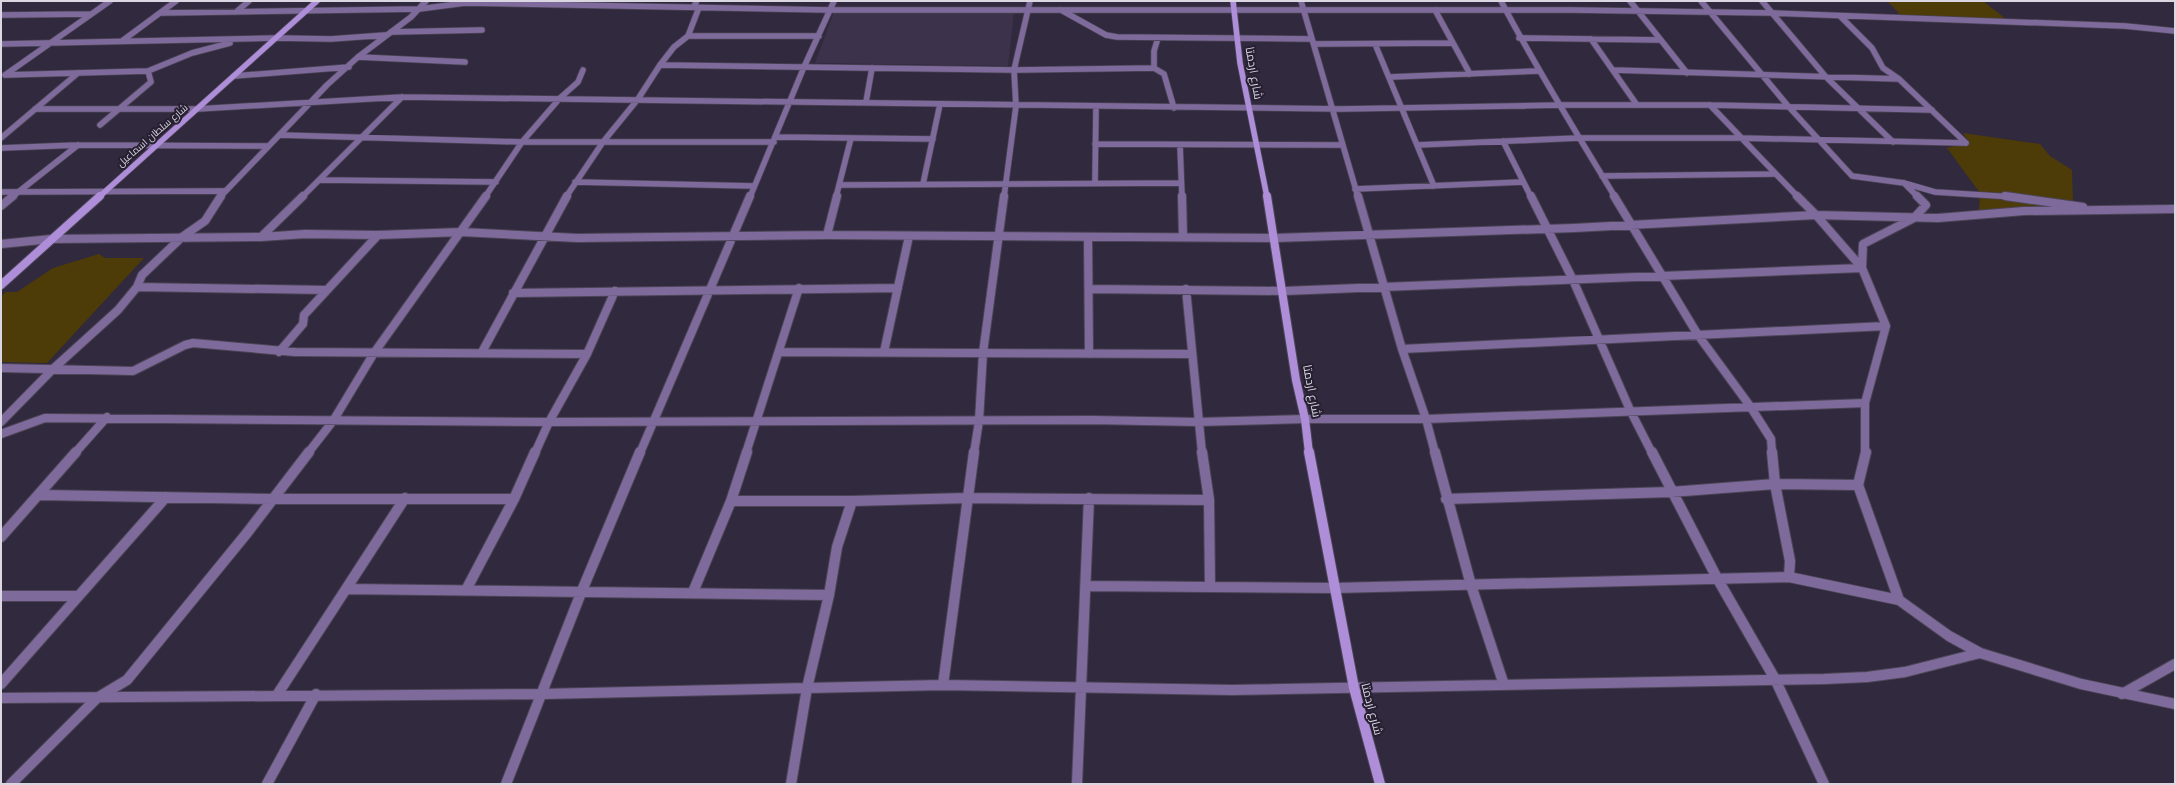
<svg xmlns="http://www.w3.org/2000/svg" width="2176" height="785" font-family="Lora,Cairo,serif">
<rect width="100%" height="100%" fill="#31293d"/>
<path fill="#3c324b" d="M834 12 1014 13 1008 66 815 63Z"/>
<path fill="#4d3c07" d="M1887 1H1983L2006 19 1894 16 1899 13Z
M1963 133 2040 144 2050 156 2072 170 2073 202 1980 193 1947 148 1969 142Z
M1980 195 2075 207 1979 210Z
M99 254 105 258H144L47 363 1 362V296L6 292H17L53 268Z"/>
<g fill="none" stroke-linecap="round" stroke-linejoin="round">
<defs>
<path id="street-far2" d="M1301 1 1358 197
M1501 1C1536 68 1576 132 1615 197
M1630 1 1687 73
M1701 1 1788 106 1852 176 1904 183 1935 192 2014 197
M1762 1 1826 77 1893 142
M1061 10 1106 35 1117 37 1312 39
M1435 10 1470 74
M236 12 249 1
M160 13 419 9 465 3 831 10H1571L1774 13 2125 26 2175 31
M1 15 91 14
M1840 16 1872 48 1883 68 1899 79 1966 143
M391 32 482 30
M688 36H819
M1158 38 1154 51V68L1164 74 1174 108
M1519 38 1660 40
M1591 39 1637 105
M122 41 176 1
M1 44 277 38 331 39 386 35
M1314 44 1453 43
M1375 44 1434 186
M358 57 465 62
M660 65 1014 70 1154 68
M1613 70 1899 79
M5 75 148 71
M5 75 110 1
M234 76 349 67
M1390 77 1538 71
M866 102 872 68
M1710 105 1798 197
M35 109H197L402 97 1341 109 1561 105H1710L1932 110
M100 125 151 82 148 71 192 53 230 43
M280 135 522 142H774
M776 137 933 139
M1 138 78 73
M1503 141 1531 197
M1095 144 1342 145
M1180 145 1182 197
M1417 145 1579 138H1740L1966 143
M1 148 78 145 268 146
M1602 176 1774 174
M320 180 496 182
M575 182 754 186
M1095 183 1096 107
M1904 183 1918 197
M923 184 940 104
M839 185 1181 183
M1355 189 1523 182
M1 192 224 191
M12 197 78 145
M220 197 327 85 358 57 411 17 426 1
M302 197 402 97
M485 197 522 142 560 98 578 82 583 70
M566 197 603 142 638 99 660 65 674 47 688 36 698 10 694 6 696 3
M750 197 804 67 834 1
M836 197 851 138
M1004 197 1016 106 1014 70 1030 1"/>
<path id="street-far1" d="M1182 196 1183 237
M1358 196 1402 349 1426 419 1435 453
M1531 196 1573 280 1630 410 1652 453
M1614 196 1698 335 1750 406 1771 439 1772 453
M1797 196 1816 215 1862 268 1886 326 1865 403V453
M2005 196 2083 207
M1 206 13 196
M827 235 837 196
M261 237 303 196
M1088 237 1089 354
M1 244 51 239 261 237 305 234 378 235 462 232 577 238 827 235 1275 238 1574 228 1816 215 1938 218 2024 211 2175 209
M137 287 326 290
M1089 289 1284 291 1862 268 1863 244 1914 218 1926 205 1917 196
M1186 289 1202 453
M513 293 898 288
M1402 349 1886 326
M279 352 303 324 304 315 378 235
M482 352 567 196
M779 352 1191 354
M884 352 909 236
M1 368 133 371 185 345 193 343 295 352 587 354
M1 422 54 368 118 310 137 287 142 275 182 237 205 221 221 196
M1 434 45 418 549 422 1092 420 1198 422 1305 419H1426L1865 403
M75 453 107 417
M308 453 333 421 374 353 486 196
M535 453 549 422 587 354 615 291
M640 453 750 196
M746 453 799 288
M974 453 979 421 983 353 1004 196"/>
<path id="street" d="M1202 452 1209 500 1210 587
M1435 452 1471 585 1504 685
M1652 452 1717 578 1775 679 1824 784
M1772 452 1775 484 1790 561 1789 577
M1866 452 1858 485 1899 600
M40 495 273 499H514
M1446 499 1671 492 1775 484 1858 485
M731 501H852L967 498 1209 500
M1 537 76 452
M1086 586 1334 588 1789 577 1899 600 1949 636 1980 653 2081 684 2175 704
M346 589 405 498
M466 590 514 499 535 452
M693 592 731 501 747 452
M1 596H77
M1 684 166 497
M943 685 974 452
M2122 694 2175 664
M277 695 346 589 829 595
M1 698 542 694 943 685 1232 690 1824 679 1867 677 1905 672 1980 653
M11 784 97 698 127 680 247 533 309 452
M267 784 316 694
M506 784 581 593 640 452
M791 784 807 688 829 595 837 547 852 501
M1077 784 1089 498"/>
<path id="secondary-far2" d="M1233 1 1240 63 1267 197
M99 197 317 1"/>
<path id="secondary-far1" d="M1267 196 1296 380 1305 419 1309 453
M1 285 100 196"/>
<path id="secondary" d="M1309 452 1354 688 1380 784"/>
</defs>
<use href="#street-far2" stroke="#4c4557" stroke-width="7"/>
<use href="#street-far1" stroke="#4c4557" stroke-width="10"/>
<use href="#street" stroke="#4c4557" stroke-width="12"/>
<use href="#secondary-far2" stroke="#4c4557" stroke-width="7"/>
<use href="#secondary-far1" stroke="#4c4557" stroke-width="10"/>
<use href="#secondary" stroke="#4c4557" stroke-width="12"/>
<use href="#street-far2" stroke="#7f6b9b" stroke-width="5.5"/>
<use href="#street-far1" stroke="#7f6b9b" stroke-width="8"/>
<use href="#street" stroke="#7f6b9b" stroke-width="10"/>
<use href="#secondary-far2" stroke="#ae8dd9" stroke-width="5.5"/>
<use href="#secondary-far1" stroke="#ae8dd9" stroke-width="8"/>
<use href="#secondary" stroke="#ae8dd9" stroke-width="10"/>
</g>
<g text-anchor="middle" stroke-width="4" stroke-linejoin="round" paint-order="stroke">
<g font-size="10" fill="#dad6e2" stroke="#271f32">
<text transform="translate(152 135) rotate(-41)" y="4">شارع سلطان اسماعيل</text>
</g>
<g font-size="12" fill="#dad6e2" stroke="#271f32">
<text transform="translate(1254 73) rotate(80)" y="4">شارع اردمتا</text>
<text transform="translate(1312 391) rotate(79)" y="4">شارع اردمتا</text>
<text transform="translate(1372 709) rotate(75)" y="4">شارع اردمتا</text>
</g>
</g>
<rect width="2176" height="785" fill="none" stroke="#dad6e2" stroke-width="4"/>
</svg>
